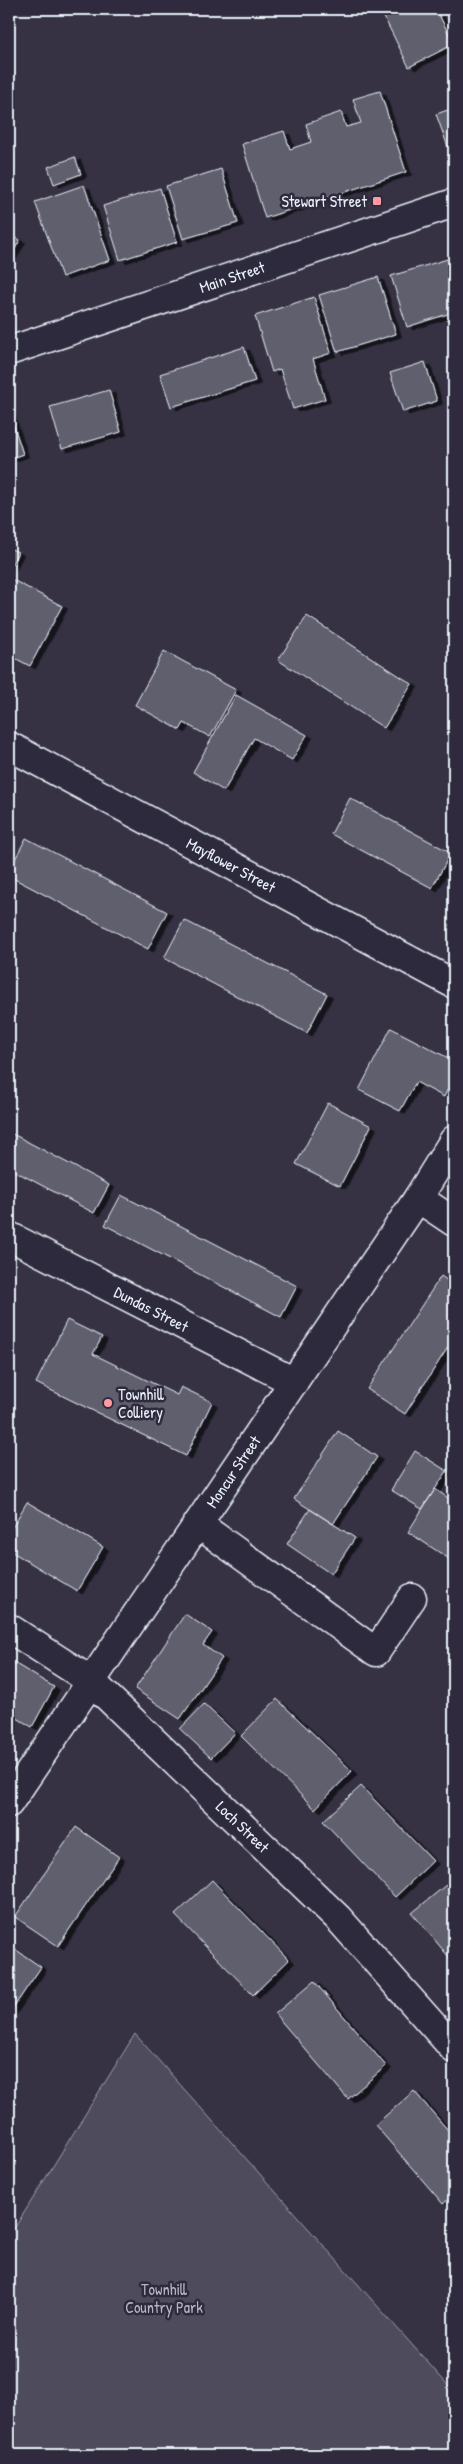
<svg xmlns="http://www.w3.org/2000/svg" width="463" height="2464" font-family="'Patrick Hand',sans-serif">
<defs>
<filter id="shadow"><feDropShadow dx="5.5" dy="3" stdDeviation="0" flood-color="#0009"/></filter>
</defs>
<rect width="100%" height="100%" fill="#363244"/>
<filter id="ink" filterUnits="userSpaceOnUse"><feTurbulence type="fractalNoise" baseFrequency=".02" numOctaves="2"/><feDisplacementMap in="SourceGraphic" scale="10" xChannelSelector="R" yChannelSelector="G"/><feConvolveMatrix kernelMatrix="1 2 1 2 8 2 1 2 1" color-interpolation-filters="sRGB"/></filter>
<g filter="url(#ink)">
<path fill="#4d4b5c" stroke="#9a9eaa" d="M135 2034 454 2392V2455H9V2237Z"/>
<path fill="#605e6e" stroke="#e8f1f8" filter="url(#shadow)" d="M394 9H436L454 44 409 67 383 15Z
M380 91 406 172 265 218 242 144 284 131 290 149 311 142 306 124 341 112 346 127 361 123 353 99Z
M454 108V145L448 147 436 114Z
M75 157 81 174 54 184 48 167Z
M221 169 238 223 183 239 166 186Z
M84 185 110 260 62 277 35 202Z
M160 188 177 242 120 260 103 206Z
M9 234 20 240 9 259Z
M451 258 454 269V312L407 327 391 276Z
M378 277 396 334 337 352 319 295Z
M314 297 331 353 313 359 325 399 293 409 280 369 272 372 255 316Z
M244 347 255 381 171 407 160 374Z
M425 362 437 401 403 412 390 373Z
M109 390 121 432 62 449 50 407Z
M9 411 23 454 9 459Z
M9 548 18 552 9 570Z
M9 578 62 606 30 666 9 655Z
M307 616 412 684 384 728 278 660Z
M164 651 236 690 210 737 184 723 180 730 135 705Z
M236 695 307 735 292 760 254 738 224 791 193 772Z
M350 798 451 853 432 888 331 834Z
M26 838 167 912 148 949 9 876V871Z
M184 920 327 994 307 1033 164 958Z
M391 1028 454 1061V1076L444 1097 416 1082 400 1111 359 1090Z
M328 1103 371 1126 340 1186 296 1164Z
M9 1132 109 1185 94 1213 9 1168Z
M121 1195 297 1286 281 1317 105 1225Z
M441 1276 454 1285V1338L405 1414 367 1389Z
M67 1320 102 1337 93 1354 177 1395 181 1387 212 1402 186 1456 36 1383Z
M338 1431 377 1457 333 1524 294 1499Z
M415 1451 447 1471 422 1509 391 1490Z
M435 1489 454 1502V1562L408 1532Z
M27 1502 103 1547 77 1591 9 1550V1533Z
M310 1509 355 1538 331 1574 287 1544Z
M185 1614 212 1632 203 1645 222 1658 180 1719 135 1689Z
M9 1660 54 1687 32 1727 12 1715 9 1720Z
M277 1699 352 1771 315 1809 241 1736Z
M204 1704 235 1733 211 1758 180 1729Z
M361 1786 433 1861 395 1897 323 1821Z
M76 1827 119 1857 58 1946 15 1917Z
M212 1880 289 1960 253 1995 175 1915Z
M452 1880 454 1882V1963L412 1913Z
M9 1945 41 1967 9 2014Z
M314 1981 386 2066 348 2099 275 2014Z
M414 2091 454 2137V2194L443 2204 375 2125Z"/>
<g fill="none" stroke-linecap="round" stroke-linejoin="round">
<defs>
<g id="minor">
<path id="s1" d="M9 746 454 984"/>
<path d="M418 1198 454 1222"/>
<path id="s2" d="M9 1236 294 1382"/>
<path d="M198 1524 376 1652 412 1598"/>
<path id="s3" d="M9 1628 91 1681 338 1918 454 2049"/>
<path id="s4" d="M9 1803 418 1198 454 1140"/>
</g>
<g id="tertiary">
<path id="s5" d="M9 351 454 203"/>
</g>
</defs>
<use href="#minor" stroke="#e8f1f8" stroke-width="31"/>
<use href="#tertiary" stroke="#e8f1f8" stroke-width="31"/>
<use href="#minor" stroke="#2f2a3d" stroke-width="28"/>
<use href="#tertiary" stroke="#2f2a3d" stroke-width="28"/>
</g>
</g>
<g fill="#ff9aa2" stroke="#2f2a3d" stroke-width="2">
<rect x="372" y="196" width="10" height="10" rx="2.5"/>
<circle cx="108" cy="1403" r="5"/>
</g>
<g text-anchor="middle" stroke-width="5" stroke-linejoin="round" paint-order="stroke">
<g font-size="16" fill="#e8f1f8" stroke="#2f2a3d" text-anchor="end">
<text x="367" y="207">Stewart Street</text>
<text x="118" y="1400" text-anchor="start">Townhill<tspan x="118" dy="18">Colliery</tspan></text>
</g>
<g font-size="16" fill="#e8f1f8" stroke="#2f2a3d">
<text dy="6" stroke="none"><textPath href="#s5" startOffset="235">Main Street</textPath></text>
<text dy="6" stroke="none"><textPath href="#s1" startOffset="252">Mayflower Street</textPath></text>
<text dy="6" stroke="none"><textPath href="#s2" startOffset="160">Dundas Street</textPath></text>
<text dy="6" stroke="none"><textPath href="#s4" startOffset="400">Moncur Street</textPath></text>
<text dy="6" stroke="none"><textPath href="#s3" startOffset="308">Loch Street</textPath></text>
</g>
<g font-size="16" fill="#b2b7c1" stroke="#2f2a3d">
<text x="164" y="2295">Townhill<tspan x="164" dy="18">Country Park</tspan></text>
</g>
</g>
<rect width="463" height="2464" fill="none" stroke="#2f2a3d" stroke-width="30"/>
<rect x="15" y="15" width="433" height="2434" fill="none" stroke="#e8f1f8" stroke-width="2" filter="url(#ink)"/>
</svg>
